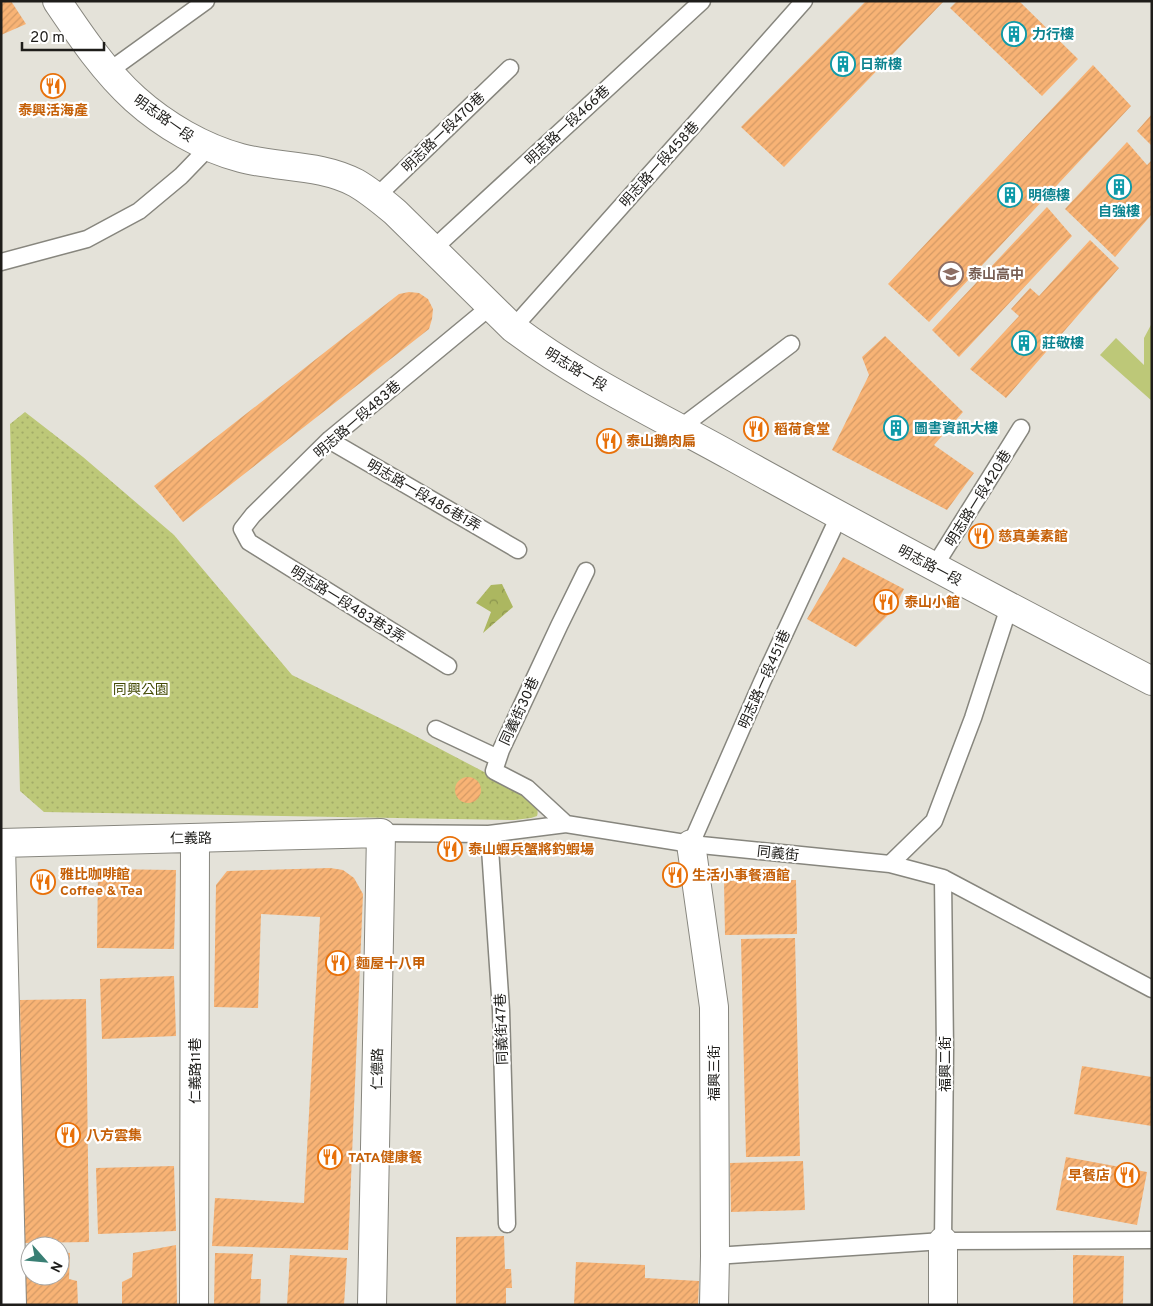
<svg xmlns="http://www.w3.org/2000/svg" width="1153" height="1306" font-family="Overpass,'Noto Sans TC',sans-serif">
<defs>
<pattern id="forest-crowns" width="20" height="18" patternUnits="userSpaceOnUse" patternTransform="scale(1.25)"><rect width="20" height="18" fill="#acb760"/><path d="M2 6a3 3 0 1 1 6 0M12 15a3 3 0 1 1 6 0" fill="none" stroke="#8b944e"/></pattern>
<pattern id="park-dots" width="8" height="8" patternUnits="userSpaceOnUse" patternTransform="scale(1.25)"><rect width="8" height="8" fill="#bdc878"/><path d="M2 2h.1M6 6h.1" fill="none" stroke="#a2ab67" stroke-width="1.8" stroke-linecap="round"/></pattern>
<pattern id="building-hatch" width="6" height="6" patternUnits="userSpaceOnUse" patternTransform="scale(1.25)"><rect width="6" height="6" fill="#f8b375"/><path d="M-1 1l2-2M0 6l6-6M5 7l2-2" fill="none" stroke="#d49a65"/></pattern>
</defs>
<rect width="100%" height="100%" fill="#e4e2d9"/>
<path fill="#bdc878" d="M1152 323V401L1100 355 1116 338 1144 365V338Z"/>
<path fill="url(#forest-crowns)" d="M502 584 513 607 483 633 491 612 476 603 491 585Z"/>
<path fill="url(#park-dots)" d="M25 412 83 457 174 535 292 675 406 731 526 794C532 801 540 807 537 816L531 818 514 820 44 812 20 791 10 424Z"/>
<path fill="url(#building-hatch)" d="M1 1H11L26 24 1 35Z
M866 1H944L784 167 741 127Z
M957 1H1019L1078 59 1042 96 950 8Z
M1093 65 1131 106 929 322 888 284Z
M1152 114V146L1137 131Z
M1127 142 1147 165 1152 160V214L1115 257 1065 209Z
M1047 207 1072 236 959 357 932 330Z
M1090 240 1119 268 1006 398 970 369 1019 316 1011 309 1030 288 1039 296Z
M409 292 419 293 428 299 433 309 432 319 429 329 183 522 154 486 399 294Z
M885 336 963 412 934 445 974 473 947 510 832 450 869 375 862 357Z
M843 557 904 589 894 609 856 647 807 619Z
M455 790a13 13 0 1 1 26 0a13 13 0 1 1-26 0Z
M330 868 343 870 354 878 363 894 348 1250 212 1246 215 1198 304 1203 320 917 261 914 258 1008 214 1007 216 885 227 871Z
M98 869 176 870 174 949 97 948Z
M796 880 797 934 725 935 724 881Z
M795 938 800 1156 746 1157 741 939Z
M174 976 176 1036 102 1039 100 979Z
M86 999 89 1242 24 1243 20 1000Z
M1082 1066 1152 1077V1126L1074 1114Z
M1066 1157 1147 1172 1137 1225 1056 1210Z
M803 1161 805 1210 731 1212 730 1163Z
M174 1166 176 1231 98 1234 96 1168Z
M504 1236 505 1269H511L512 1288H506V1305H456V1237Z
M176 1245 177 1305H122V1282L132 1277 133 1253Z
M23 1250 30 1251V1276H60V1252L70 1253 69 1279 77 1281 78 1305H24Z
M215 1253 253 1254 251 1279H261L260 1305H214Z
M290 1255 347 1258 344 1305H287Z
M1073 1255 1124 1256 1123 1305H1073Z
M576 1262 645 1265V1278L699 1281 698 1305H574Z"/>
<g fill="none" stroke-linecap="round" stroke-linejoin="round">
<defs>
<path id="service" d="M109 71 206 1
M377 196 510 68
M433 249 702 1
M1 262 87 239 139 211 181 176 209 147
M513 328 804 1
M680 428 791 344
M329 440 518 550
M934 567 1021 428
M448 666 249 542 242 529 253 515 329 440 491 306
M436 729 498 758
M566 824 527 788 494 771 501 750 559 626 586 571
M381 833 489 834 566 824 691 844 890 864 934 821 973 718 1009 607
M489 834 501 1010 507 1224
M691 844 762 682 839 516
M890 864 943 878 945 1050 943 1241
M943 878 1152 989
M715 1256 943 1241 1152 1240"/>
<path id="minor" d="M1 843 381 833 372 1305
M691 844 714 1007 715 1256 714 1305
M1 845 12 1305
M943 1241V1305
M194 1305 195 838"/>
<path id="secondary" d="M57 1C80 35 104 71 135 99 164 125 203 148 241 158 278 168 320 164 356 183 370 191 383 202 395 212L513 328C579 378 659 416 731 456 870 533 1011 608 1152 681"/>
</defs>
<use href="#service" stroke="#87867e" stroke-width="19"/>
<use href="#minor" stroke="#87867e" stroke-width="30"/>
<use href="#secondary" stroke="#87867e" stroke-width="30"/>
<use href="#service" stroke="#fff" stroke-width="16"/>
<use href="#minor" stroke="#fff" stroke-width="28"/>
<use href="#secondary" stroke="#fff" stroke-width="28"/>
</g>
<defs>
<symbol id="building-ring" viewBox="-11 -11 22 22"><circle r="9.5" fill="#fff" stroke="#0f9aa8" stroke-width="1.5"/><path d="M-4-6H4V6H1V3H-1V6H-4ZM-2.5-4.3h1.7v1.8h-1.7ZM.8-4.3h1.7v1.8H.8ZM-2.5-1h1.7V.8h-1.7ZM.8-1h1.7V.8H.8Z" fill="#0f9aa8"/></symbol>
<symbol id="restaurant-ring" viewBox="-11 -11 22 22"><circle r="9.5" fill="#fff" stroke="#e8710a" stroke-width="1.5"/><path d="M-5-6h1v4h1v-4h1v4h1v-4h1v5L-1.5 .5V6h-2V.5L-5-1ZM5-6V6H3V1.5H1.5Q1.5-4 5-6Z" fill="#e8710a"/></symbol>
<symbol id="school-ring" viewBox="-11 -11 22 22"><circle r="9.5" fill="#fff" stroke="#8d6e63" stroke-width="1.5"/><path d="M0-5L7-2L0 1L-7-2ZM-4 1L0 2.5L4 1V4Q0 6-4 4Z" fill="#8d6e63"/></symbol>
</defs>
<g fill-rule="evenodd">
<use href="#building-ring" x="1000" y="20" width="28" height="28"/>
<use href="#building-ring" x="829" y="50" width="28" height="28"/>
<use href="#restaurant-ring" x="39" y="72" width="28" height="28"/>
<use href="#building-ring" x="1105" y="173" width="28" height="28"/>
<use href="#building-ring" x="996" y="181" width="28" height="28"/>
<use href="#school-ring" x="937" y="260" width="28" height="28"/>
<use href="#building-ring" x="1010" y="329" width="28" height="28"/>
<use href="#building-ring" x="882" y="414" width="28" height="28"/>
<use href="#restaurant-ring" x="742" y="415" width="28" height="28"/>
<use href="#restaurant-ring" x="595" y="427" width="28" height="28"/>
<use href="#restaurant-ring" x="967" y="522" width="28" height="28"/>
<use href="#restaurant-ring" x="872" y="588" width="28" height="28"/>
<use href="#restaurant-ring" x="436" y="835" width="28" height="28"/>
<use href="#restaurant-ring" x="661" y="861" width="28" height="28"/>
<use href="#restaurant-ring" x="29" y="868" width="28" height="28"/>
<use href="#restaurant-ring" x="324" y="949" width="28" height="28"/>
<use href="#restaurant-ring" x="54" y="1121" width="28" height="28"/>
<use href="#restaurant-ring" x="316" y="1143" width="28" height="28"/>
<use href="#restaurant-ring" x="1113" y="1161" width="28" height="28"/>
</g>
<g text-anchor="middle" stroke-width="4.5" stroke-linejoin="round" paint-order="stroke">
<g font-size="14" font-weight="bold" fill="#0d838f" stroke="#fff" text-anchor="start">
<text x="1032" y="39">力行樓</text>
<text x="860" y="69">日新樓</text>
<text x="1028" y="200">明德樓</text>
<text x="1119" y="216" text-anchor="middle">自強樓</text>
<text x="1042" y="348">莊敬樓</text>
<text x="914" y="433">圖書資訊大樓</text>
</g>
<g font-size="14" font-weight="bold" fill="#c56008" stroke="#fff" text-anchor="start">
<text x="53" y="115" text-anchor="middle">泰興活海產</text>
<text x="774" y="434">稻荷食堂</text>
<text x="626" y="446">泰山鵝肉扁</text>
<text x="998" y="541">慈真美素館</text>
<text x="904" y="607">泰山小館</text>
<text x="468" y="854">泰山蝦兵蟹將釣蝦場</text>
<text x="60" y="879">雅比咖啡館<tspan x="60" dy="16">Coffee &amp; Tea</tspan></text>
<text x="692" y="880">生活小事餐酒館</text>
<text x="356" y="968">麵屋十八甲</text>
<text x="86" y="1140">八方雲集</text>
<text x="348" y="1162">TATA健康餐</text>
<text x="1110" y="1180" text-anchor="end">早餐店</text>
</g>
<g font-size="14" fill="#1e1d1a" stroke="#fff">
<text transform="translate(164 118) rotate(35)" y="5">明志路一段</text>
<text transform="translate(567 125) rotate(-43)" y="5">明志路一段466巷</text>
<text transform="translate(443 132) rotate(-44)" y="5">明志路一段470巷</text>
<text transform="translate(659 164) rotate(-48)" y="5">明志路一段458巷</text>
<text transform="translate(576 369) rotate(31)" y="5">明志路一段</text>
<text transform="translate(357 419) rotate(-41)" y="5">明志路一段483巷</text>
<text transform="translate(424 495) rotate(30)" y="5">明志路一段486巷1弄</text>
<text transform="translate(978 498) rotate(-58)" y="5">明志路一段420巷</text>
<text transform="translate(930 565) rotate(28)" y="5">明志路一段</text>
<text transform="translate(348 604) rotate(32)" y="5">明志路一段483巷3弄</text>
<text transform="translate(764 679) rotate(-66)" y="5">明志路一段451巷</text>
<text transform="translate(519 711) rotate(-65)" y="5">同義街30巷</text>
<text transform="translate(191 838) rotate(-1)" y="5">仁義路</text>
<text transform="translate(778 853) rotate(6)" y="5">同義街</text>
<text transform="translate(501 1029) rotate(-92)" y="5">同義街47巷</text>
<text transform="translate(945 1064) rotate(-90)" y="5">福興二街</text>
<text transform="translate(377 1069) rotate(-89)" y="5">仁德路</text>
<text transform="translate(195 1071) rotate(-90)" y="5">仁義路11巷</text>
<text transform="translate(714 1073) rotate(-90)" y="5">福興三街</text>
</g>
<g font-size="14" font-weight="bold" fill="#785e54" stroke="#fff" text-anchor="start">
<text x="968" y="279">泰山高中</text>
</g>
<g font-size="14" fill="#434a05" stroke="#fff">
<text x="141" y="694">同興公園</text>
</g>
</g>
<rect width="1153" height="1306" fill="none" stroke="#1e1d1a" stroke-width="5"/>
<g transform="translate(45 1261) rotate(117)"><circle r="24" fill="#ffffff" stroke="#a5a5a3"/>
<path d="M0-4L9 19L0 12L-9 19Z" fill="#397f74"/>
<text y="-8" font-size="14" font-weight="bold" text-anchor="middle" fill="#1e1d1a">N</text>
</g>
<path d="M22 42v8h82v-8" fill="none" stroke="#1e1d1a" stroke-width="2.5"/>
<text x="30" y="42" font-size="15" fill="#1e1d1a" stroke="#ffffff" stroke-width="4" paint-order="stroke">20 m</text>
</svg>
